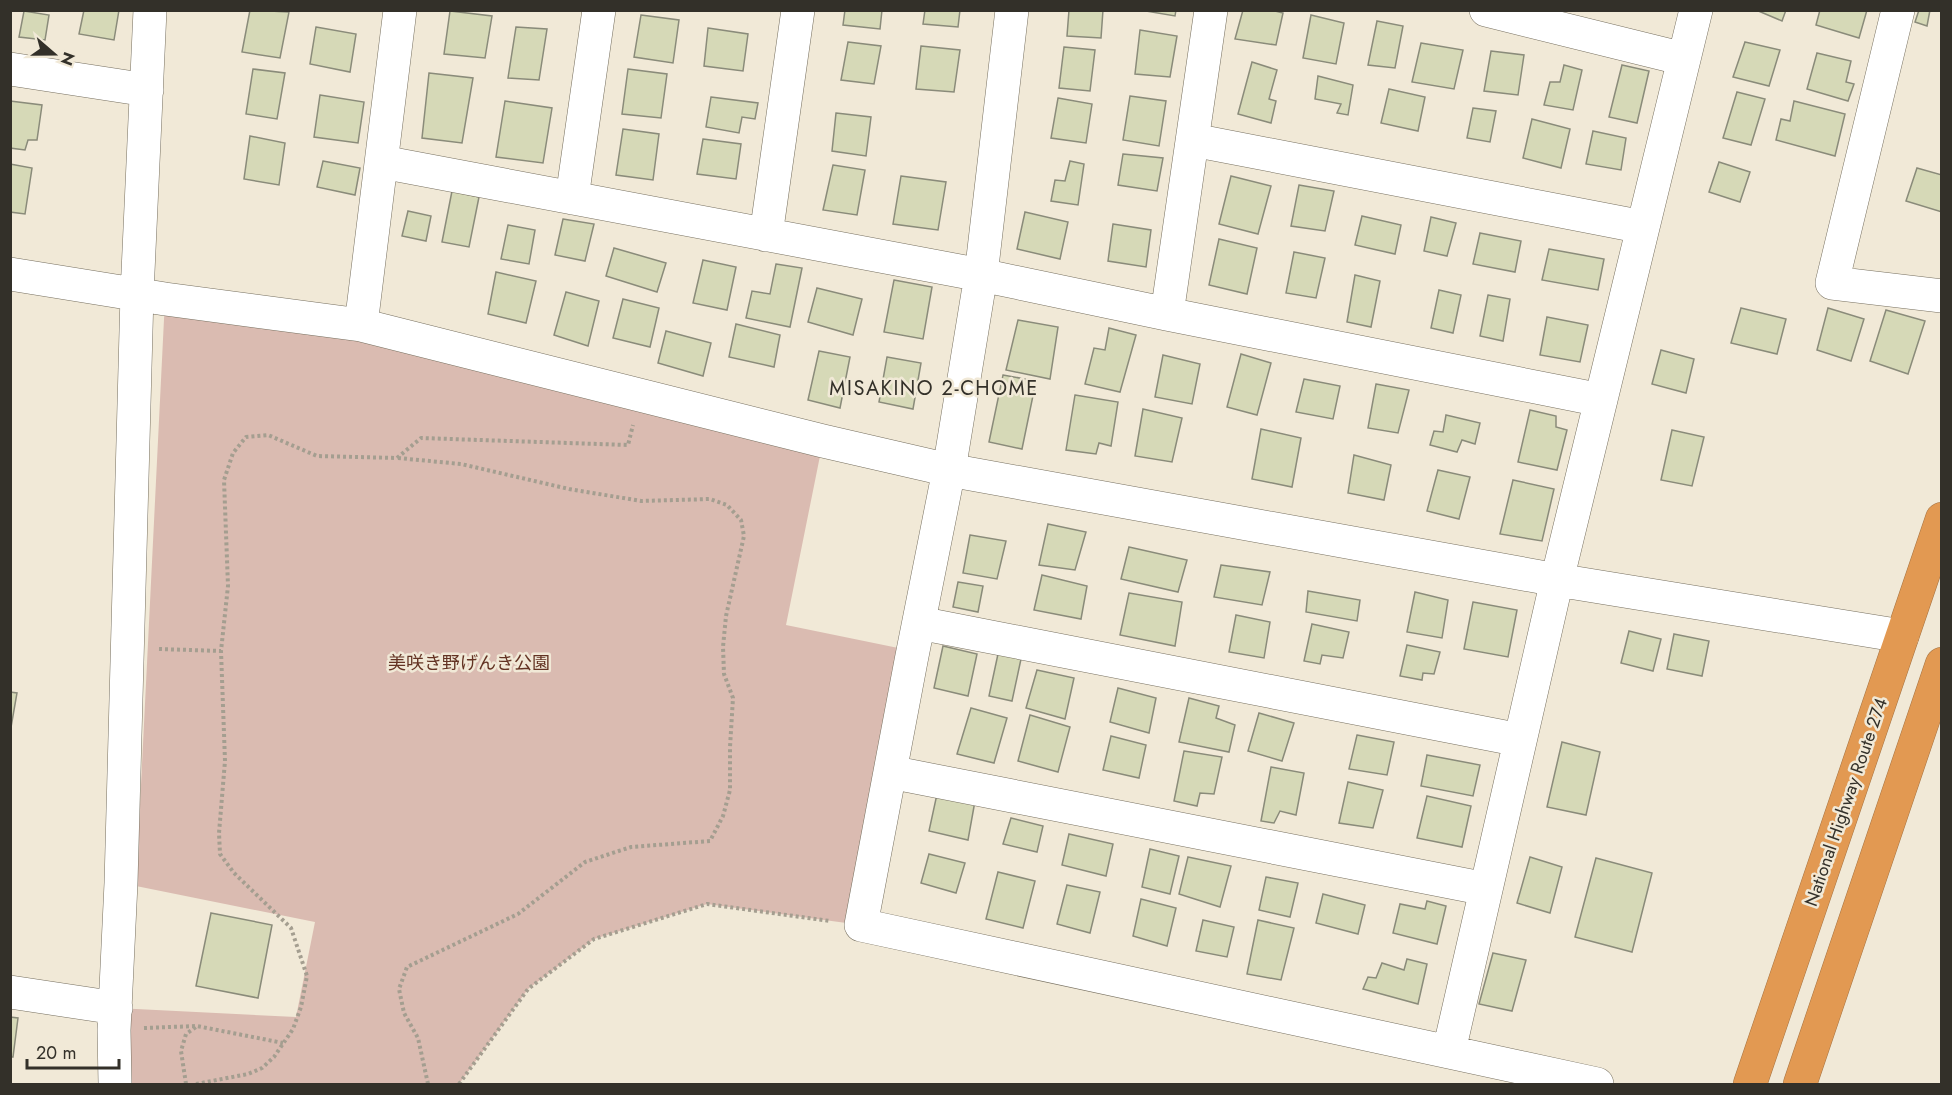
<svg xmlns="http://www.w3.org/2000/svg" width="1952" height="1095" font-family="Jost,'Noto Sans JP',sans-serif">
<rect width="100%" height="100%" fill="#f1e9d7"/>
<path fill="#dabbb1" d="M165 299 823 441 786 625 908 650 861 925 707 904 594 939 528 989 459 1084H115L116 1008 296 1017 315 922 136 886Z"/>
<path fill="#d6d9b7" stroke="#8a8b7a" stroke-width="1.5" d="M84 10H119L114 40 79 34Z
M250 10 289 12 280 58 242 52Z
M845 10H882L880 29 843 25Z
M925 10H960L958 27 923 24Z
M1069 10H1103L1101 38 1067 36Z
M1140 10H1176L1175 16Z
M1243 10H1271L1283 13 1276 45 1235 39Z
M1756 10H1786L1782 21Z
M1820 10H1867L1859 38 1816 25Z
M1919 10H1930L1927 26 1915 22Z
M24 11 49 15 45 40 19 37Z
M450 11 492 16 485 58 444 54Z
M641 15 679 20 673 63 634 57Z
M1311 15 1344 23 1336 64 1303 58Z
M1377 21 1403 26 1395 68 1368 65Z
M316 27 356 34 350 72 310 64Z
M516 27 547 29 539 80 508 78Z
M708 28 748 34 743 71 704 66Z
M1140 30 1177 36 1170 77 1135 74Z
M848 42 881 46 874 84 841 80Z
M1745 42 1780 50 1769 86 1733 77Z
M1421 43 1463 50 1454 89 1412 82Z
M921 46 960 50 954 92 916 89Z
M1064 47 1095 50 1090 91 1059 88Z
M1491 51 1524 55 1518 95 1484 91Z
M1817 53 1851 61 1846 82 1854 84 1848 101 1807 89Z
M1252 62 1277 70 1269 99 1276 101 1271 123 1238 114Z
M1564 65 1582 70 1573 110 1544 105 1550 82H1560Z
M1622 65 1649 71 1637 123 1609 117Z
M253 69 285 73 277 119 246 114Z
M628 69 667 74 661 118 622 114Z
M429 73 473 78 462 143 422 138Z
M1318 76 1353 85 1348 115 1337 113 1341 104 1315 99Z
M1389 89 1425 97 1418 131 1381 123Z
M1737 92 1765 99 1751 145 1723 138Z
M320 95 364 102 358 143 314 137Z
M1130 96 1166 101 1159 146 1123 140Z
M711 97 758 103 755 119 742 117 739 133 706 127Z
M1058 98 1092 104 1086 143 1051 138Z
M10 101 42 105 37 140H28L25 150 10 148Z
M505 101 552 108 543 163 496 157Z
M1794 101 1845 114 1835 156 1776 140 1781 119 1790 121Z
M1473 108 1496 111 1490 142 1467 138Z
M836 113 871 117 866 156 832 151Z
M1532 119 1570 129 1561 168 1523 158Z
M623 129 659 134 653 180 616 175Z
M1593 131 1626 138 1621 170 1586 164Z
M250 136 285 143 279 185 244 179Z
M703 139 741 144 736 179 697 174Z
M1123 154 1163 158 1157 191 1118 185Z
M323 161 360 168 355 195 317 187Z
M1070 161 1084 164 1078 205 1051 201 1055 180 1065 181Z
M1719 162 1750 172 1740 202 1709 192Z
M10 164 32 168 25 214 10 212Z
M833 165 865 170 857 215 823 210Z
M1917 168 1942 175V212L1906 201Z
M901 176 946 182 938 230 893 224Z
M1231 176 1271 186 1258 234 1219 224Z
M1299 185 1334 191 1325 231 1291 226Z
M452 191 479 197 469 247 442 242Z
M408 211 431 216 426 241 402 236Z
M1025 212 1068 222 1060 259 1017 249Z
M1362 216 1401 225 1395 254 1355 245Z
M1431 217 1456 223 1447 256 1424 251Z
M563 219 594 224 585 261 555 255Z
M1113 224 1151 230 1146 267 1108 261Z
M508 225 535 230 529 264 501 259Z
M1480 233 1521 241 1515 272 1473 264Z
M1219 239 1257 248 1247 294 1209 285Z
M614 248 666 263 657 292 606 276Z
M1549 249 1604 259 1598 290 1542 280Z
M1294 252 1325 258 1316 298 1286 293Z
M703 260 736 267 727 310 693 303Z
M776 264 802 268 790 327 746 318 752 291 770 294Z
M496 272 536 281 526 323 488 314Z
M1355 275 1380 281 1371 327 1347 322Z
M894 280 932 287 923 339 884 332Z
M817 288 862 299 853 335 808 322Z
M1439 290 1461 295 1453 333 1431 328Z
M566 292 599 301 588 346 554 335Z
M1488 295 1510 299 1503 341 1480 336Z
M623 299 659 308 650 347 613 338Z
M1741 308 1786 319 1777 354 1731 343Z
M1828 308 1864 319 1851 361 1817 350Z
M1886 310 1925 321 1908 374 1870 361Z
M1547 317 1588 325 1580 362 1540 355Z
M1018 320 1058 327 1050 379 1006 370Z
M736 324 780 335 774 367 729 357Z
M1109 328 1136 335 1120 392 1085 384 1094 348 1105 350Z
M666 331 711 343 703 376 658 363Z
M1661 350 1694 359 1686 393 1652 384Z
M819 351 850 357 840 408 808 400Z
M1241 354 1271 363 1257 415 1227 407Z
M1163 355 1200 364 1192 404 1155 397Z
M887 357 921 363 913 409 879 402Z
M1003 375 1036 381 1022 449 989 442Z
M1304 379 1340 386 1333 419 1296 412Z
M1376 384 1409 390 1398 433 1368 428Z
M1075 395 1118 402 1111 446 1099 443 1096 454 1066 450Z
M1143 409 1182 418 1172 462 1135 456Z
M1530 410 1556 416V427L1567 430 1557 470 1518 462Z
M1446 415 1480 423 1475 444 1462 440 1457 452 1430 445 1434 431 1443 432Z
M1261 429 1301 438 1292 487 1252 479Z
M1672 430 1704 437 1692 486 1661 480Z
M1354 455 1391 465 1384 500 1348 493Z
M1438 470 1470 477 1459 519 1427 511Z
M1513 480 1554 489 1542 541 1500 534Z
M1048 524 1086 532 1075 570 1039 565Z
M970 535 1006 541 997 579 963 573Z
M1129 547 1187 560 1178 592 1121 579Z
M1221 565 1270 572 1262 605 1214 597Z
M1042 575 1087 586 1081 619 1034 610Z
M958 582 983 586 978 612 953 607Z
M1308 591 1360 600 1357 621 1306 612Z
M1415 592 1448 600 1442 638 1407 632Z
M1129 593 1182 602 1175 646 1120 635Z
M1473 602 1517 610 1508 657 1464 649Z
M1236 615 1270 622 1264 658 1229 652Z
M1312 624 1349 632 1343 658 1322 655 1320 664 1304 661Z
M1629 631 1661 639 1653 671 1621 663Z
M1674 634 1709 641 1702 676 1667 669Z
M1407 645 1440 652 1434 674 1423 673 1422 680 1400 676Z
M943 646 977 654 968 696 934 688Z
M998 654 1021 659 1012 701 989 696Z
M1037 670 1074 678 1065 719 1026 708Z
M1118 688 1156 698 1149 733 1110 722Z
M10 692 17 693 10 733Z
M1189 698 1219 706 1216 718 1235 725 1229 752 1179 742Z
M971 708 1007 718 994 763 957 754Z
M1259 713 1294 723 1282 761 1248 751Z
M1030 715 1070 727 1058 772 1018 761Z
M1357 735 1394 742 1387 775 1349 769Z
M1111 736 1146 745 1139 778 1103 770Z
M1562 742 1600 752 1586 815 1547 807Z
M1184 751 1222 757 1214 794 1200 793 1197 806 1174 801Z
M1427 755 1480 765 1473 796 1421 786Z
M1271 767 1304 773 1296 815 1280 811 1274 823 1261 821Z
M1348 782 1383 790 1373 828 1339 823Z
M937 794 975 801 968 840 929 831Z
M1427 796 1471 806 1462 847 1417 838Z
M1011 818 1043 826 1037 852 1003 844Z
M1069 834 1113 844 1106 876 1062 865Z
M1150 849 1179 856 1170 894 1142 887Z
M929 854 965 863 956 893 921 883Z
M1188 857 1231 866 1220 907 1179 894Z
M1530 857 1562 867 1550 913 1517 903Z
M1596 858 1652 873 1632 952 1575 937Z
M998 872 1035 881 1023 928 986 919Z
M1266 877 1298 883 1290 917 1259 910Z
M1067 885 1100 892 1090 933 1057 924Z
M1323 894 1365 905 1358 934 1316 923Z
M1141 899 1176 908 1167 946 1133 936Z
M1427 901 1446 906 1437 944 1393 933 1400 904 1425 909Z
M211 913 272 925 258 998 196 986Z
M1203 920 1234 927 1227 957 1196 951Z
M1258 920 1294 928 1281 980 1247 974Z
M1493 953 1526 960 1512 1011 1479 1004Z
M1407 959 1427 964 1418 1004 1363 989 1368 977 1376 978 1382 963 1404 970Z
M10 1017 18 1018 13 1057H10Z"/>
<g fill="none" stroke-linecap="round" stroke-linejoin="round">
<defs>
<path id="minor" d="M1012 10 981 275 949 470 911 661 861 925 1597 1084
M1486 10 1684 59
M1898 10 1832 283 1942 296
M10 69 147 90
M1193 140 1643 227
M382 162 981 275 1167 314 1601 400
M572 198 599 10
M766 235 798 10
M10 274 165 299 361 325 823 441 949 470 1557 580 1902 636
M1167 314 1211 10
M361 325 400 10
M919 623 1520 740
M890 772 1486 889
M10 992 116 1008
M1449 1051 1557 580 1696 10
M115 1084 114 1030 121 883 137 294 150 10"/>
<path id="highway" d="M1750 1084 1942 519
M1800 1084 1942 664"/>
</defs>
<use href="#minor" stroke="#777060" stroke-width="34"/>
<use href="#highway" stroke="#a57444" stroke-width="34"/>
<path stroke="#a49e90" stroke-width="4" stroke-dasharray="3 3" stroke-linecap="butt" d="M398 458 461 464 569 489 641 501 710 499 727 505 741 520 744 536 726 616 723 647 724 674 733 698 730 747V790L723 816 710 841 631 847 585 862 518 914 407 967 399 989 404 1013 418 1038 428 1084
M159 649 221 651
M144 1028 197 1026 283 1043
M186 1084 181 1051 186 1034 196 1027
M196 1084 248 1074 262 1068 274 1057 293 1029 301 1007 307 976 291 928 234 873 220 854 219 833 225 761 221 651 228 586 224 480 233 453 246 437 268 435 317 456 397 458 421 438 628 445 633 425
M459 1084 528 989 594 939 707 904 830 921"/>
<use href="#minor" stroke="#fff" stroke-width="33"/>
<use href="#highway" stroke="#e29952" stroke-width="33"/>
</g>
<g text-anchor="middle" stroke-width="5" stroke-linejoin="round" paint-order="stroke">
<g font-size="18" fill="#633323" stroke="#f1e9d7">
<text x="469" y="669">美咲き野げんき公園</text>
</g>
<g font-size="18" fill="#333029" stroke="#f1e9d7">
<text transform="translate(1846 802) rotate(-71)" y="6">National Highway Route 274</text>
</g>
<g font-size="20" letter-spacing="1.5" fill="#333029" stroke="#f1e9d7">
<text x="934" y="395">MISAKINO 2-CHOME</text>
</g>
</g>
<rect width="1952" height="1095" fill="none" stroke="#333029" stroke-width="24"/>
<g transform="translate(54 54) rotate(110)" stroke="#f1e9d7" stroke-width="4.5" paint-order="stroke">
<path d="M0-4.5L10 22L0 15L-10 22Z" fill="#333029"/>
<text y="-9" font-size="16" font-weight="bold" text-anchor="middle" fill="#333029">N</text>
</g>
<path d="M27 1059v9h92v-9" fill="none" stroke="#333029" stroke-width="3"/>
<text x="36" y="1059" font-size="18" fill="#333029" stroke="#f1e9d7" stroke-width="4.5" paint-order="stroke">20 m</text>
</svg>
